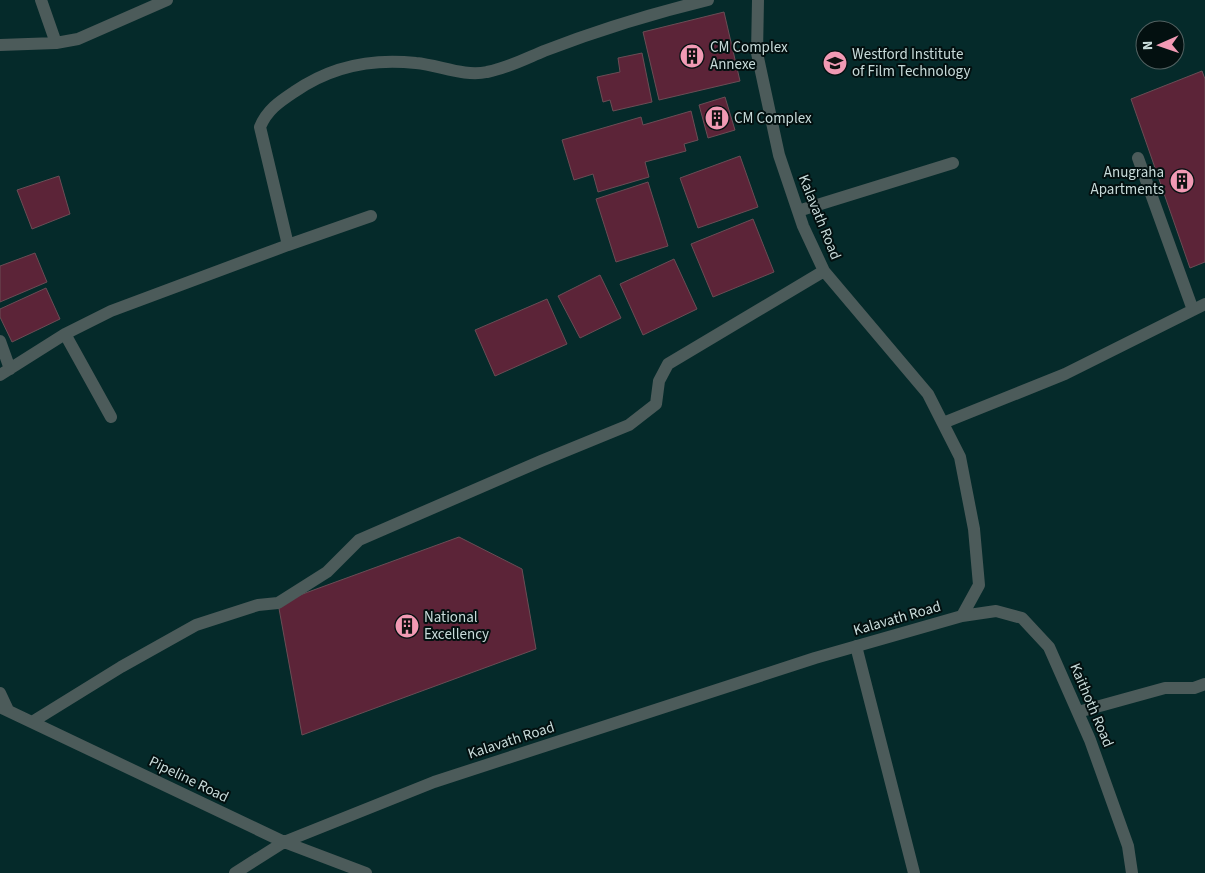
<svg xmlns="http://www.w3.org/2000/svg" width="1205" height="873" font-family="'Source Sans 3',sans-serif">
<rect width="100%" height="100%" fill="#052a2a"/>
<path fill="#5c2438" stroke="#6a4d55" d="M724 12 740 81 659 100 643 32Z
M642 53 652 102 613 111 610 100 603 102 597 77 620 72 618 58Z
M1202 71 1205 79V262L1190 268 1131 99Z
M725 97 735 130 708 138 699 105Z
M691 111 698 140 684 144 686 151 645 162 649 177 598 192 593 174 574 180 562 140 641 117 643 125Z
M740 156 758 207 698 228 680 178Z
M59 176 70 214 32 229 17 190Z
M648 182 668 246 616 262 596 199Z
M753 219 774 272 713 297 691 244Z
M35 253 47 282 0 302V266Z
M674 259 697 309 643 335 620 284Z
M600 275 621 318 580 338 558 296Z
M46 288 60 319 12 342 0 317V309Z
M547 299 567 344 495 376 475 330Z
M459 537 522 569 536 649 302 735 278 603Z"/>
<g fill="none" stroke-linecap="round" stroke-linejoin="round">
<path stroke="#4c5b5a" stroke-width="12" d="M41 0 56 43
M0 45 56 43 78 39 167 0
M1138 158 1193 310
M798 211 953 163
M288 245 371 216
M65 334 111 417
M0 341 10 369
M0 375 65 334 111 311 288 245 260 127C267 110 279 102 294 92 331 66 371 58 416 63 439 65 464 77 487 72 508 68 525 59 544 51 596 31 654 13 708 0
M943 423 1065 374 1205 304
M962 616 996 611 1022 618 1049 647 1090 740 1128 846 1132 873
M856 646 914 873
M0 693 8 710
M0 707 284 842 366 873
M1078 712 1165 688H1194L1205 684
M32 722 121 667 196 625 258 605 278 603 327 572 359 540 541 461 629 425 656 404 659 381 668 364 824 271
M235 873 284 842 434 782 815 658 962 616 979 585 974 529 960 457 928 394 824 271 803 226 779 155 757 53 758 0"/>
</g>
<defs>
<symbol id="building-disc" viewBox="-11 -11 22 22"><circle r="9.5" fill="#f19ab4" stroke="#031010"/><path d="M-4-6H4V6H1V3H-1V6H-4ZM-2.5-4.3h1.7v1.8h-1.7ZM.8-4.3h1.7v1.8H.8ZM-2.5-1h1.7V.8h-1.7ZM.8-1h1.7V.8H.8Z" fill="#111"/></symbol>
<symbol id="university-disc" viewBox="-11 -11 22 22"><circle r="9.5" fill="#f19ab4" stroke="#031010"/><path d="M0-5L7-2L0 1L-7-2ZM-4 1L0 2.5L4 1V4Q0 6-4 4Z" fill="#111"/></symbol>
</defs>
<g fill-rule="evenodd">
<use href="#building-disc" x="678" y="42" width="28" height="28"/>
<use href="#university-disc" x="821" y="49" width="28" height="28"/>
<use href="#building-disc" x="703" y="104" width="28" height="28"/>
<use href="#building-disc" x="1168" y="167" width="28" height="28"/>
<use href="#building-disc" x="393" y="612" width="28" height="28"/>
</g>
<g text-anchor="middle" stroke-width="4" stroke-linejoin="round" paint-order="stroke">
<g font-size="15" fill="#c8dbda" stroke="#031010" text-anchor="start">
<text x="710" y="52">CM Complex<tspan x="710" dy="17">Annexe</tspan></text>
<text x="852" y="59">Westford Institute<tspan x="852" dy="17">of Film Technology</tspan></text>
<text x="734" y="123">CM Complex</text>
<text x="1164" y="177" text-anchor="end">Anugraha<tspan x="1164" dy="17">Apartments</tspan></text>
<text x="424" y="622">National<tspan x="424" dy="17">Excellency</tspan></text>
</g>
<g font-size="15" fill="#c8dbda" stroke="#031010">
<text transform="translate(820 217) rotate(68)" y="5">Kalavath Road</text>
<text transform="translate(897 618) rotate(-16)" y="5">Kalavath Road</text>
<text transform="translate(1092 705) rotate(67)" y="5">Kaithoth Road</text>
<text transform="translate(511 740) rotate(-18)" y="5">Kalavath Road</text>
<text transform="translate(189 779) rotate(26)" y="5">Pipeline Road</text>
</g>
</g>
<g transform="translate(1160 45) rotate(268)"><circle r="24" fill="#031010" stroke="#526161"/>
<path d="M0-4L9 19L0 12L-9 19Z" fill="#f19ab4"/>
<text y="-8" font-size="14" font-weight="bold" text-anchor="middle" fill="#c8dbda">N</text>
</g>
</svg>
